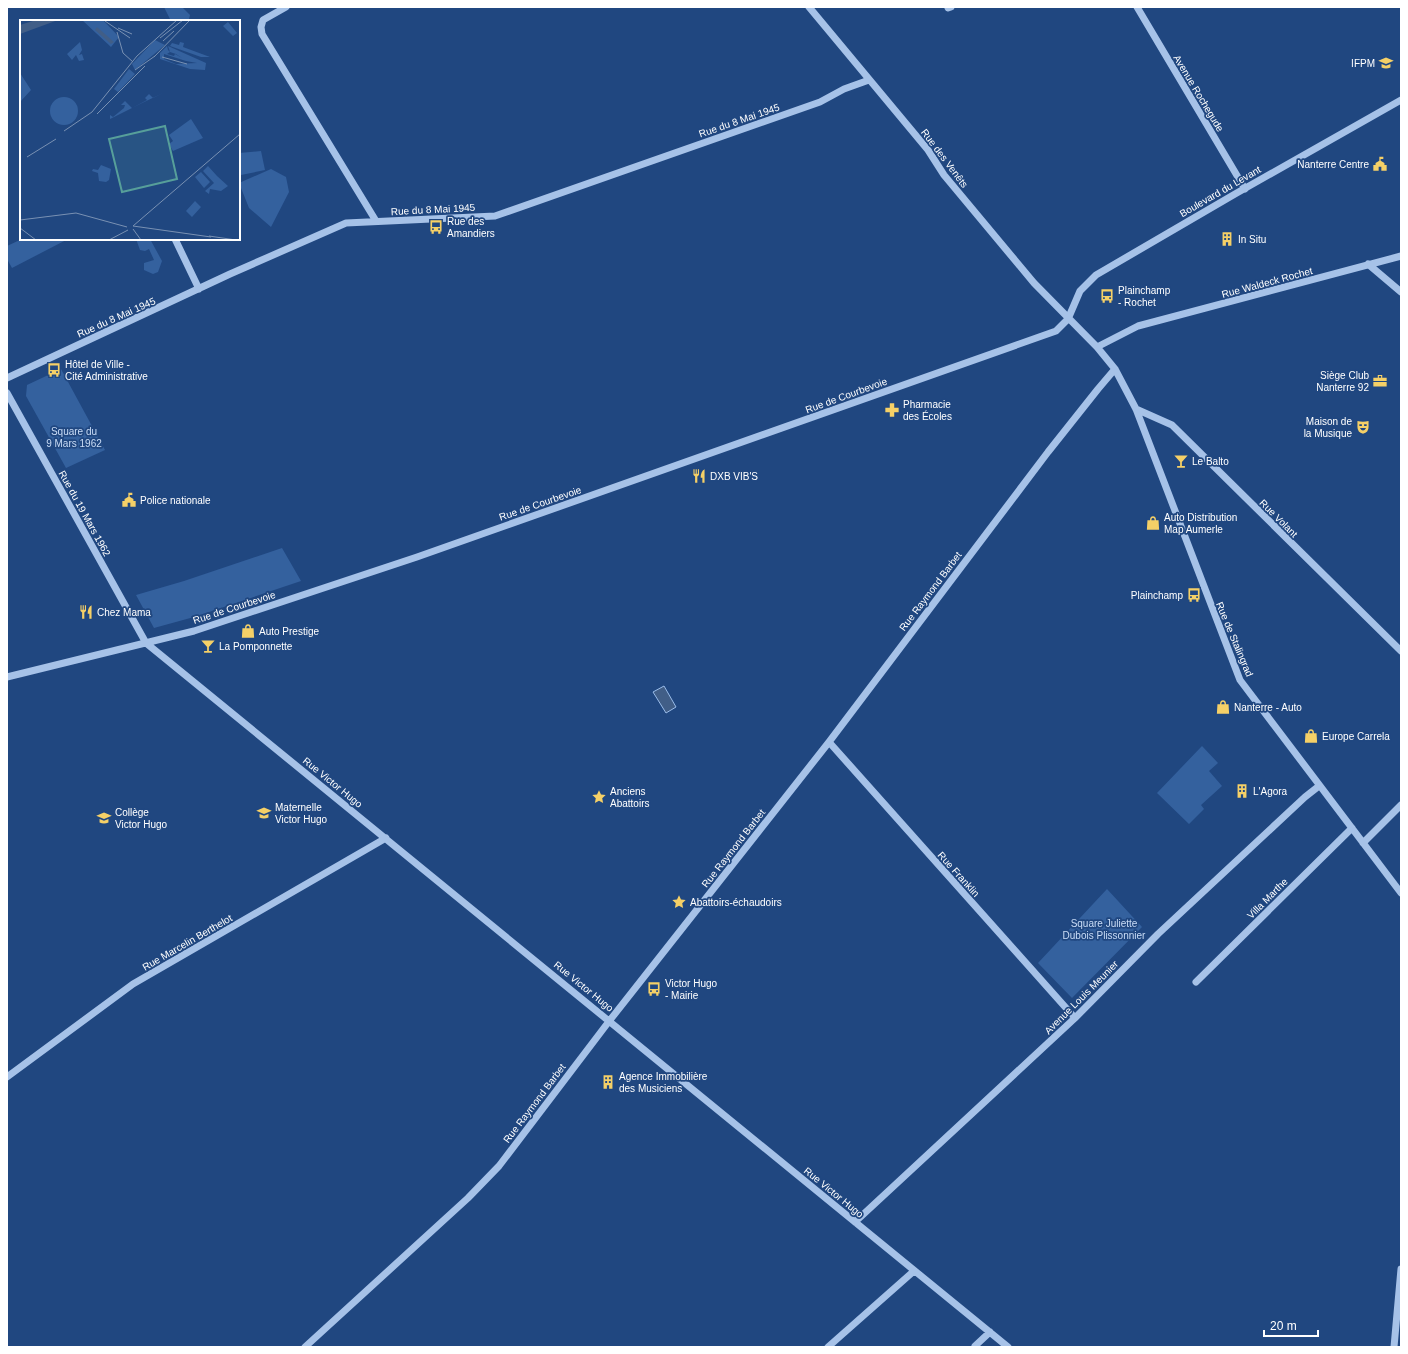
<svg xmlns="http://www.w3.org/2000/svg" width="1408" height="1354" font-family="Arial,sans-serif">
<rect width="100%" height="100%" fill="#204780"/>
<path fill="#34619e" d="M164 7H182L190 15 189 19 171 21Z
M261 151 265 170 241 175 239 171V153Z
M271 169 286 177 289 192 271 227 249 208 239 183Z
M22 239H68L12 268 7 259V246Z
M136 239H150L162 261 158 272 153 274 144 270V263L154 260 149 249 145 251 140 250Z
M61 369 105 450 66 468 26 396 27 385Z
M282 548 301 581 194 617 154 628 136 595 184 581Z
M1202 746 1218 763 1209 771 1222 786 1201 805 1204 809 1189 824 1157 793Z
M1107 889 1142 927 1072 998 1038 963Z"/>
<path fill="#415e87" stroke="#99bce9" d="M664 686 676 707 666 713 653 692Z"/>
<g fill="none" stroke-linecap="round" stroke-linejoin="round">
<path stroke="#a6c2e8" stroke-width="7" d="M286 7 263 20 261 27 262 34 376 221
M809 7 928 150 944 175 1034 283 1097 347 1115 369 1136 409 1240 680 1401 893
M1137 7 1245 189
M948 8 951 7
M175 239 199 289
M1368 264 1401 292
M1097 347 1138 326 1401 256
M7 378 230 274 346 223 495 216 820 102 844 89 869 80
M7 393 146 643 1008 1347
M1136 409 1172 425 1401 651
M7 677 194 631 417 557 1056 331 1068 319 1080 291 1096 275 1235 194 1401 100
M829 742 1075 1018
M1363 843 1401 805
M1196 982 1352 828
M7 1077 133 984 386 838
M855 1222 1075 1018 1158 934 1305 797 1319 786
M975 1346 990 1332
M305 1347 468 1198 499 1166 610 1020 829 742 1048 452 1098 389 1115 369
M828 1347 914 1271
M1394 1347 1401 1269"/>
</g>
<defs>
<symbol id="university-bare" viewBox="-9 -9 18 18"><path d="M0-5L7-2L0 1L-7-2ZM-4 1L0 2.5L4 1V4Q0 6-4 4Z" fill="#f5d067" stroke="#204780" stroke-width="2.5" paint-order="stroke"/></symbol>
<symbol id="civic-bare" viewBox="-9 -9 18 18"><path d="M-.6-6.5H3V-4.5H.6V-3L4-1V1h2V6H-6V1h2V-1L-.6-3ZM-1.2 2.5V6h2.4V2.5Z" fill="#f5d067" stroke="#204780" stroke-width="2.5" paint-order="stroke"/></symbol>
<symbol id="bus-bare" viewBox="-9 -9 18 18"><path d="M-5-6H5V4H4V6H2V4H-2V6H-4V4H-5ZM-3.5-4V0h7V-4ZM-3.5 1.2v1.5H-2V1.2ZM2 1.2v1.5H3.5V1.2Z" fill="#f5d067" stroke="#204780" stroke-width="2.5" paint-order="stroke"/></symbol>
<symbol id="building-bare" viewBox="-9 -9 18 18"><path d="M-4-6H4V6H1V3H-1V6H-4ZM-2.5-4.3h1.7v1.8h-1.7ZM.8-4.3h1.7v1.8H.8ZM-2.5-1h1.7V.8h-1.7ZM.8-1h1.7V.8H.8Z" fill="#f5d067" stroke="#204780" stroke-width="2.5" paint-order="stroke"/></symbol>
<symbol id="office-bare" viewBox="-9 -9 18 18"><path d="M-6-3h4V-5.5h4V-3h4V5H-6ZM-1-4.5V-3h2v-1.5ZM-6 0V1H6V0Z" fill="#f5d067" stroke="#204780" stroke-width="2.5" paint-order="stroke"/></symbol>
<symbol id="pharmacy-bare" viewBox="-9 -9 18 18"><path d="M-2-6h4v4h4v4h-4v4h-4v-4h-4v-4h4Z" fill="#f5d067" stroke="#204780" stroke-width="2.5" paint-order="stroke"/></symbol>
<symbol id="theatre-bare" viewBox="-9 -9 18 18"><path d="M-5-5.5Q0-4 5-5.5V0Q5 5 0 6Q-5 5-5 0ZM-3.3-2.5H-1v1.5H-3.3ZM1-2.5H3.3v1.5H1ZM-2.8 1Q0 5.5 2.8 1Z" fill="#f5d067" stroke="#204780" stroke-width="2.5" paint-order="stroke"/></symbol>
<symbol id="bar-bare" viewBox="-9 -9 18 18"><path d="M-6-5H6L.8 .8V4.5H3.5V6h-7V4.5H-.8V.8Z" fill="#f5d067" stroke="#204780" stroke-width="2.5" paint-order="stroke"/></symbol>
<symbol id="restaurant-bare" viewBox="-9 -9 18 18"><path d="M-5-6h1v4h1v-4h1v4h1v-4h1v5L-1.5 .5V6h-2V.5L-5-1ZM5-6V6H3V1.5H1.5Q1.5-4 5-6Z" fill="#f5d067" stroke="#204780" stroke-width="2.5" paint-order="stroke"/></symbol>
<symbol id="shop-bare" viewBox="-9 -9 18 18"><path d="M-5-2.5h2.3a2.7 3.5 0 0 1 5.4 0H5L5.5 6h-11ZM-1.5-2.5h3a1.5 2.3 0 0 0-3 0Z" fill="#f5d067" stroke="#204780" stroke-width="2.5" paint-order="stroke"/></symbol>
<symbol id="sight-bare" viewBox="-9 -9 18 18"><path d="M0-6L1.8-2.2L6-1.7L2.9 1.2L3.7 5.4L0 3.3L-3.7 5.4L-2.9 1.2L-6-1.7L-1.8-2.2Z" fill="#f5d067" stroke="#204780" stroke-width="2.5" paint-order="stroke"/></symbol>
<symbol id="school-bare" viewBox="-9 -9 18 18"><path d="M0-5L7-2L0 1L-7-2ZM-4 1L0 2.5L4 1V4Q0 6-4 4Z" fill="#f5d067" stroke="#204780" stroke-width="2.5" paint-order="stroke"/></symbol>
</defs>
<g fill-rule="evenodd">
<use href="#university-bare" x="1376" y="53" width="20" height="20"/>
<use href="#civic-bare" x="1370" y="154" width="20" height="20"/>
<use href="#bus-bare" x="426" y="217" width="20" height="20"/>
<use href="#building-bare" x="1217" y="229" width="20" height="20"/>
<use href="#bus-bare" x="1097" y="286" width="20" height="20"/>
<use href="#bus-bare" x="44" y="360" width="20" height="20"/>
<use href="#office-bare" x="1370" y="371" width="20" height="20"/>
<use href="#pharmacy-bare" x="882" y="400" width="20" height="20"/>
<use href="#theatre-bare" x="1353" y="417" width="20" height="20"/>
<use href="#bar-bare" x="1171" y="451" width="20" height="20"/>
<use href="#restaurant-bare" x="689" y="466" width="20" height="20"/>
<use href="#civic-bare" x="119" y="490" width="20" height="20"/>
<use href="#shop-bare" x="1143" y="513" width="20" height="20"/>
<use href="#bus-bare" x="1184" y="585" width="20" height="20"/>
<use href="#restaurant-bare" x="76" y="602" width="20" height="20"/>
<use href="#shop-bare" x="238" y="621" width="20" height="20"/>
<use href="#bar-bare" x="198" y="636" width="20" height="20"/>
<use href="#shop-bare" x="1213" y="697" width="20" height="20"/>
<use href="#shop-bare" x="1301" y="726" width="20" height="20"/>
<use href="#building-bare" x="1232" y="781" width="20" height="20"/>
<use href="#sight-bare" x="589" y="787" width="20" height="20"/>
<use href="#school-bare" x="254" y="803" width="20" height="20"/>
<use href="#school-bare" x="94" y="808" width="20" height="20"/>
<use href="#sight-bare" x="669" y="892" width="20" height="20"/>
<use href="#bus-bare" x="644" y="979" width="20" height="20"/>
<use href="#building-bare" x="598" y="1072" width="20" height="20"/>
</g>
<g text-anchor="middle" stroke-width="3.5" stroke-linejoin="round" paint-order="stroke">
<g font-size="10" fill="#fff" stroke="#204780" text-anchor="start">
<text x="1375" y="67" text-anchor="end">IFPM</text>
<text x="1369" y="168" text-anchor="end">Nanterre Centre</text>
<text x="447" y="225">Rue des<tspan x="447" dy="12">Amandiers</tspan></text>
<text x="1238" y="243">In Situ</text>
<text x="1118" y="294">Plainchamp<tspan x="1118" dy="12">- Rochet</tspan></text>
<text x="65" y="368">Hôtel de Ville -<tspan x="65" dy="12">Cité Administrative</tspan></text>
<text x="1369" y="379" text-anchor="end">Siège Club<tspan x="1369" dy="12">Nanterre 92</tspan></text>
<text x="903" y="408">Pharmacie<tspan x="903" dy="12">des Écoles</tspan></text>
<text x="1352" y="425" text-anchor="end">Maison de<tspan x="1352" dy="12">la Musique</tspan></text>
<text x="1192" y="465">Le Balto</text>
<text x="710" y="480">DXB VIB'S</text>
<text x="140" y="504">Police nationale</text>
<text x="1164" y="521">Auto Distribution<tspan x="1164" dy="12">Map Aumerle</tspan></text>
<text x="1183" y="599" text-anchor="end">Plainchamp</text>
<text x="97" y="616">Chez Mama</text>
<text x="259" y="635">Auto Prestige</text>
<text x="219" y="650">La Pomponnette</text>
<text x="1234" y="711">Nanterre - Auto</text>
<text x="1322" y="740">Europe Carrela</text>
<text x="610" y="795">Anciens<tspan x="610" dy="12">Abattoirs</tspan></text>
<text x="1253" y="795">L'Agora</text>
<text x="275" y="811">Maternelle<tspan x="275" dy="12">Victor Hugo</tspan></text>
<text x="115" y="816">Collège<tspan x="115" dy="12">Victor Hugo</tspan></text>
<text x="690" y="906">Abattoirs-échaudoirs</text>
<text x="665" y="987">Victor Hugo<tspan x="665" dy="12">- Mairie</tspan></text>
<text x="619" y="1080">Agence Immobilière<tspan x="619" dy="12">des Musiciens</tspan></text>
</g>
<g font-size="10" fill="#fff" stroke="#204780">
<text transform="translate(1199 93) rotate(59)" y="4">Avenue Rochegude</text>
<text transform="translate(739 120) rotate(-19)" y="4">Rue du 8 Mai 1945</text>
<text transform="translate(945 158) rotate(53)" y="4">Rue des Venêts</text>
<text transform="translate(1220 191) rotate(-30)" y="4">Boulevard du Levant</text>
<text transform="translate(433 209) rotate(-3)" y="4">Rue du 8 Mai 1945</text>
<text transform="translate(1267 282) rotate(-15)" y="4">Rue Waldeck Rochet</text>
<text transform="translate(116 317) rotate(-24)" y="4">Rue du 8 Mai 1945</text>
<text transform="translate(846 395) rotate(-20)" y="4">Rue de Courbevoie</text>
<text transform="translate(540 503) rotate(-19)" y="4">Rue de Courbevoie</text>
<text transform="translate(85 513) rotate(61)" y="4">Rue du 19 Mars 1962</text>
<text transform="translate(1279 518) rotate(45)" y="4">Rue Volant</text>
<text transform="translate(930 591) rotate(-53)" y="4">Rue Raymond Barbet</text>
<text transform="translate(234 607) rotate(-18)" y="4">Rue de Courbevoie</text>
<text transform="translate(1235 639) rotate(67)" y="4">Rue de Stalingrad</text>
<text transform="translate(333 782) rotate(39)" y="4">Rue Victor Hugo</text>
<text transform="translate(733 848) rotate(-52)" y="4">Rue Raymond Barbet</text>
<text transform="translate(959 874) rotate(48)" y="4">Rue Franklin</text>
<text transform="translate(1267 898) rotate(-45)" y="4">Villa Marthe</text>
<text transform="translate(187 942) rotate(-30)" y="4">Rue Marcelin Berthelot</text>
<text transform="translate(584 986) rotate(39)" y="4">Rue Victor Hugo</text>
<text transform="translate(1081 997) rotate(-45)" y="4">Avenue Louis Meunier</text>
<text transform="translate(534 1103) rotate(-53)" y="4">Rue Raymond Barbet</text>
<text transform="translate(834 1192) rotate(39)" y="4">Rue Victor Hugo</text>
</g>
<g font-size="10" fill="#c9dcf6" stroke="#204780">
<text x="74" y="435">Square du<tspan x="74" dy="12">9 Mars 1962</tspan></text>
<text x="1104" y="927">Square Juliette<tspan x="1104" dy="12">Dubois Plissonnier</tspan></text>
</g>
</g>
<g transform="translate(20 20)">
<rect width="220" height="220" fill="#204780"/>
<path d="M62 0H83L99 17 91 27ZM208 2 217 13 213 16 203 6ZM135 20 145 25 115 50 112 44ZM60 22 62 30 59 35 62 34 64 40 59 41 56 35 52 40 47 34ZM160 22 164 23 163 27 190 37H181L150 26 152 23 159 25ZM147 26 148 30 150 32 147 34 154 36 155 34 162 38 156 34 150 32 148 26 186 43 185 50 170 49 140 39V33ZM144 34 166 41 177 43 156 44 144 39ZM109 49 115 54 98 72 94 69ZM0 53 11 70 0 82ZM143 73 122 83 90 99V95L93 97 104 88 105 85H101L105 81 112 88 127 80 125 78 129 74 133 78ZM30 91a14 14 0 1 1 28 0a14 14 0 1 1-28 0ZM171 99 183 118 153 131 149 124 153 121 149 115ZM81 145 91 149 89 160 86 162 79 161 78 153 72 151 73 149 78 150ZM188 146 197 156 208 166 201 171 190 169 189 174 185 171 194 163 183 151ZM181 152 190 162 184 168 175 157ZM175 181 181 187 172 197 166 191Z" fill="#34619e" fill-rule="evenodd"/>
<path d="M16 0H38L0 14V5ZM77 7 94 22 91 24 75 10Z" fill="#415e87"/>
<path fill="none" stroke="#7991b3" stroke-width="1" d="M85 1 110 18M98 8 112 14M97 12 103 33 113 42M140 18 163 0M143 21 154 11M134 37 170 0M142 37 167 44M115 50 135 36M220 54V77M77 94 125 46M44 111 72 92 117 36 157 0M7 137 36 119M0 200 56 193 107 207M113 206 220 114M113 206 191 217M0 208 16 220M113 209 121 220M189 216 216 220M89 220 108 210"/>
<path fill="#579f9a" fill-opacity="0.15" stroke="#579f9a" stroke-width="2" d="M145 106 157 159 102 172 89 119Z"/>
<rect width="220" height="220" fill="none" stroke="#fff" stroke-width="2"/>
</g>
<rect width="1408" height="1354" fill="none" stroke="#ffffff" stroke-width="16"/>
<path d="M1264 1330v6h54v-6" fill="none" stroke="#ffffff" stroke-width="2"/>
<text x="1270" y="1330" font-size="12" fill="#ffffff" stroke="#204780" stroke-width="3" paint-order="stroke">20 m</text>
</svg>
